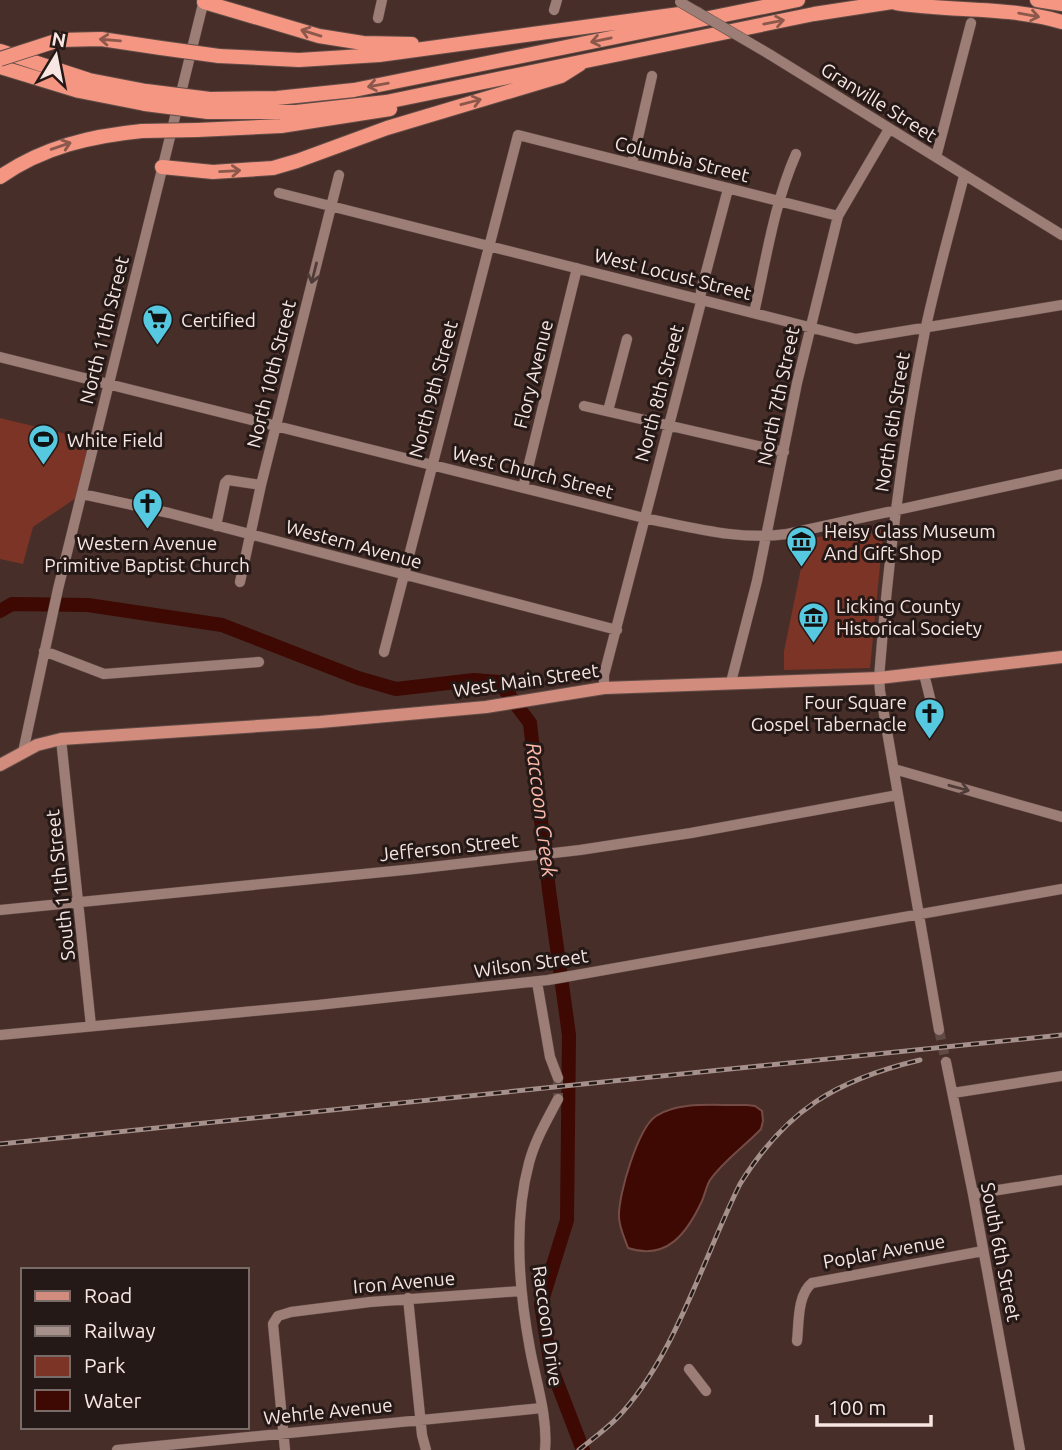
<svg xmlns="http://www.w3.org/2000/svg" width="1062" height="1450" font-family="Ubuntu,sans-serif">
<rect width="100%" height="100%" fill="#472e28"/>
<path fill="#7b3426" d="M0 418 95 441 82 494 33 527 23 564 0 559Z
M884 525 870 668 784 670V651L807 539Z"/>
<path fill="#3d0902" stroke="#754b45" stroke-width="2" d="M747 1105 755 1106 762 1111 763 1121 761 1129C744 1147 724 1160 710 1180 706 1187 705 1194 702 1201 687 1233 667 1261 628 1248 625 1239 619 1227 619 1217 618 1195 638 1128 656 1116 680 1100 719 1106 747 1105Z"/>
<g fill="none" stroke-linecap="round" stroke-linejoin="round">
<path stroke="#3d0902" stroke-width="14" d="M0 611 12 604 88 605 222 625 358 678 396 689 474 680 499 682 530 723 549 890 569 1035 567 1220 541 1304 551 1367 583 1450"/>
<path stroke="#614a44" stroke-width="10" stroke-dasharray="10 5" stroke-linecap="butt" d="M939 1030 946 1062
M558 1078V1099"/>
<defs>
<path id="minor" d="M554 10 557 0
M378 18 382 0
M769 54 1062 235
M936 157 971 23
M632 164 652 76
M279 193 856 339 1062 305
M754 313C766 260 774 204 796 154
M0 357 644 518C691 527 739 541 787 534L1062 474
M584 406 784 452
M608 411 627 339
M523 488 577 268
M82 494 169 513 617 630
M216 526 225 483 228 480 261 485
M240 582 261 485 339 175
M44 651 104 674 259 662
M384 652 518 135 838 216
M924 674 932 706
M731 682 757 581 797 383 838 216 889 129
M604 688V675L700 306 701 291 728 189
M61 739 91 1026
M23 752 58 589 204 0
M894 769 1062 817
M0 910 414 869 580 850 691 833 898 795
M537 982 550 1057 558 1078
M939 1030 880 691 879 678C888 562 902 445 925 331 936 279 951 227 964 176
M0 1035 318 1005 548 980 1062 889
M946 1062 973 1194 1020 1450
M953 1093 1062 1076
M973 1194 1062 1180
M408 1298 422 1435 426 1450
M797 1341C799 1324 797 1295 812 1283L983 1251
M689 1369 706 1391
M117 1450 542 1408
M285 1450 273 1324 278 1316 291 1312 370 1302 521 1291
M545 1450C548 1417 536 1382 530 1349 519 1290 513 1222 529 1163 535 1140 547 1120 558 1099"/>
<path id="major" d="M0 765 37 745 61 739 320 722 486 707 604 688 879 678 1062 657"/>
<path id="highway" d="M1037 0 1062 4
M204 2 319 36 363 43 412 44
M896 3C952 12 1008 6 1062 22
M59 40 101 39 161 48
M0 51 89 80 146 91
M219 56 299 60 379 55 687 13 697 14
M0 67 79 91 145 104
M210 99 277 98 354 90 798 0
M208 112H296L386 102 814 14 905 0
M197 130 281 126 390 109
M162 167 213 172 273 168 297 161 387 128 561 76 580 64
M0 177C43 147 91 136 142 131"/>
</defs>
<use href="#minor" stroke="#614c47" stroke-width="11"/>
<use href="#major" stroke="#614c47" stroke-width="14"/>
<use href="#highway" stroke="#614c47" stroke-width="16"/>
<use href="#minor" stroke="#9c7e77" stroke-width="10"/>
<use href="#major" stroke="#d18c7d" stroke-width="12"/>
<use href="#highway" stroke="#f49681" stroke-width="14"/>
<defs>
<path id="rail" d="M0 1144 1062 1035
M579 1450C591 1440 605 1430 616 1419 674 1360 703 1258 740 1184 786 1110 836 1080 920 1060"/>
</defs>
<use href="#rail" stroke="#a5908b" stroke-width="5"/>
<use href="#rail" stroke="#251917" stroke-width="2.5" stroke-dasharray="8" stroke-linecap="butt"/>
<defs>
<path id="minor-bridge" d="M680 2 769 54"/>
<path id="highway-bridge" d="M161 48 219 56
M0 59 59 40
M146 91 210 99
M145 104 208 112
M142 131 197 130"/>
</defs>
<use href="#minor-bridge" stroke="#614c47" stroke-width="11" stroke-linecap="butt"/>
<use href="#highway-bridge" stroke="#614c47" stroke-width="16" stroke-linecap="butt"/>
<use href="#minor-bridge" stroke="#9c7e77" stroke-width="10"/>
<use href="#highway-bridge" stroke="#f49681" stroke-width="14"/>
</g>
<defs><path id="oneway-shaft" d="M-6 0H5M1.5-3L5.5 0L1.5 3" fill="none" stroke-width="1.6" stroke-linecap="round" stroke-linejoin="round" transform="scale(1.75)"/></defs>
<g stroke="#8c584c">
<use href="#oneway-shaft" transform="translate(1029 15) rotate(10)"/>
<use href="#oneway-shaft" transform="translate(774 22) rotate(-11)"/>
<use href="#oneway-shaft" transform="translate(311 33) rotate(-163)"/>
<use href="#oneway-shaft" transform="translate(110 40) rotate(-175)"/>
<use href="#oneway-shaft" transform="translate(601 40) rotate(168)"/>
<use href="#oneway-shaft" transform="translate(378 85) rotate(170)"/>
<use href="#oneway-shaft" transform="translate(471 102) rotate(-15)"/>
<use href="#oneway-shaft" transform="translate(61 146) rotate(-19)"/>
<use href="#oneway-shaft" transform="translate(230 171) rotate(-3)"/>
</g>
<g stroke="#4f3c39">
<use href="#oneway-shaft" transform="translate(314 273) rotate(104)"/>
<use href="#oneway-shaft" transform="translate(959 788) rotate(15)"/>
</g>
<defs>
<symbol id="supermarket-pin" viewBox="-11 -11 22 30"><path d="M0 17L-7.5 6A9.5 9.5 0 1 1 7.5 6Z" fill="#56c9e1" stroke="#251917"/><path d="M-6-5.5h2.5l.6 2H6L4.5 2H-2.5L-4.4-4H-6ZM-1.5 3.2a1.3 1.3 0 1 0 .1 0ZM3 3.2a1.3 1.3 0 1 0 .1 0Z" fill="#111"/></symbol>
<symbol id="stadium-pin" viewBox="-11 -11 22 30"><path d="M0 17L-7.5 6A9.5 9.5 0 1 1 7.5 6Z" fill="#56c9e1" stroke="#251917"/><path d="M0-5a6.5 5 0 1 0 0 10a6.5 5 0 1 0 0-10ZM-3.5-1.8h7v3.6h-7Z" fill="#111"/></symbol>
<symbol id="church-pin" viewBox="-11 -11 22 30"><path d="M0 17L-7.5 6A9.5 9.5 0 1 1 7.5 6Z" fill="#56c9e1" stroke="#251917"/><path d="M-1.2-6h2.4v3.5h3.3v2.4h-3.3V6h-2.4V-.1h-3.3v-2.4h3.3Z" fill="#111"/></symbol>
<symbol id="museum-pin" viewBox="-11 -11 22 30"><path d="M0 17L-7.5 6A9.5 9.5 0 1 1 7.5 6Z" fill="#56c9e1" stroke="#251917"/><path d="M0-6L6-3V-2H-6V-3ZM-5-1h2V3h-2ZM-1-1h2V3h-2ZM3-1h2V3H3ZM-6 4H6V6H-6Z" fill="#111"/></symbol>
</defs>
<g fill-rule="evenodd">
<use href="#supermarket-pin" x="140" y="302" width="35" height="47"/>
<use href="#stadium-pin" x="26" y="422" width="35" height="47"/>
<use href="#church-pin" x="130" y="486" width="35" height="47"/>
<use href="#museum-pin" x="784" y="524" width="35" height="47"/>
<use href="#museum-pin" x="796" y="600" width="35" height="47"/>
<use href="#church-pin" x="912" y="696" width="35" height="47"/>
</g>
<g text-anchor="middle" stroke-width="6" stroke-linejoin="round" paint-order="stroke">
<g font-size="19" fill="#f7e6e2" stroke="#251917">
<text transform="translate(879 102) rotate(32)" y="7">Granville Street</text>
<text transform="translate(682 159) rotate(14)" y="7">Columbia Street</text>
<text transform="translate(673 274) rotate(14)" y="7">West Locust Street</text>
<text transform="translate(104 330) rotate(-76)" y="7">North 11th Street</text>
<text transform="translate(271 374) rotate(-76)" y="7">North 10th Street</text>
<text transform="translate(533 374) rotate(-76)" y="7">Flory Avenue</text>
<text transform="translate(433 389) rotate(-75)" y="7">North 9th Street</text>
<text transform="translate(659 393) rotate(-75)" y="7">North 8th Street</text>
<text transform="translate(778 396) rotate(-78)" y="7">North 7th Street</text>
<text transform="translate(892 422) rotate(-81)" y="7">North 6th Street</text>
<text transform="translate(533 472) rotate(14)" y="7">West Church Street</text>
<text transform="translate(354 544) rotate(15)" y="7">Western Avenue</text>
<text transform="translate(526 680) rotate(-8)" y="7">West Main Street</text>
<text transform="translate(449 847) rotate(-6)" y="7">Jefferson Street</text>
<text transform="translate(60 885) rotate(-96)" y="7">South 11th Street</text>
<text transform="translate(531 963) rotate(-8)" y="7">Wilson Street</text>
<text transform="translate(884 1251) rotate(-10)" y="7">Poplar Avenue</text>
<text transform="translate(1001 1252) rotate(79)" y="7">South 6th Street</text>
<text transform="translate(404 1282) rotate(-5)" y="7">Iron Avenue</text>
<text transform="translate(548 1326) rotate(82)" y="7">Raccoon Drive</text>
<text transform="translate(328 1411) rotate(-6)" y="7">Wehrle Avenue</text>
</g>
<g font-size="19" fill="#f7e6e2" stroke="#251917" text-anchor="start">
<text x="181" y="327">Certified</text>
<text x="67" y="447">White Field</text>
<text x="824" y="538">Heisy Glass Museum<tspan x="824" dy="22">And Gift Shop</tspan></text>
<text x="147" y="550" text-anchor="middle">Western Avenue<tspan x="147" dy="22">Primitive Baptist Church</tspan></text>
<text x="836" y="613">Licking County<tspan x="836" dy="22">Historical Society</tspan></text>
<text x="907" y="709" text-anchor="end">Four Square<tspan x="907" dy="22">Gospel Tabernacle</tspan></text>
</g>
<g font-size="21" font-style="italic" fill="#fcbaab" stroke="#251917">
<text transform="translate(541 810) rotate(83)" y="7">Raccoon Creek</text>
</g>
</g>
<rect x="21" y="1268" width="228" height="161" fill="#251917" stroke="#796b68" stroke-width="2"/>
<rect x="35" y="1291" width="35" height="10" fill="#d18c7d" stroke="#796b68" stroke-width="2"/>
<text x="84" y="1303" font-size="21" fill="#f7e6e2">Road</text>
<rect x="35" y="1326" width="35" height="10" fill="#a5908b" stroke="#796b68" stroke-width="2"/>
<text x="84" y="1338" font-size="21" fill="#f7e6e2">Railway</text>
<rect x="35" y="1356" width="35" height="21" fill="#7b3426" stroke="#796b68" stroke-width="2"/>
<text x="84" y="1373" font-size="21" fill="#f7e6e2">Park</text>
<rect x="35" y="1390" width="35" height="21" fill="#3d0902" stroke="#796b68" stroke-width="2"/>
<text x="84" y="1408" font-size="21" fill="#f7e6e2">Water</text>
<g transform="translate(56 56) rotate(10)" stroke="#251917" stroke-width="5" paint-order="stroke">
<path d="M0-5L12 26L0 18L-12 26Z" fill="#f7e6e2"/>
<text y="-10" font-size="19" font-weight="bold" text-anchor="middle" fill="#f7e6e2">N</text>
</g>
<path d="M817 1415v10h114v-10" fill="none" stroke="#f7e6e2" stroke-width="3.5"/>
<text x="828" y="1415" font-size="21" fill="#f7e6e2" stroke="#251917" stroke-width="5" paint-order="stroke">100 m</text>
</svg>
